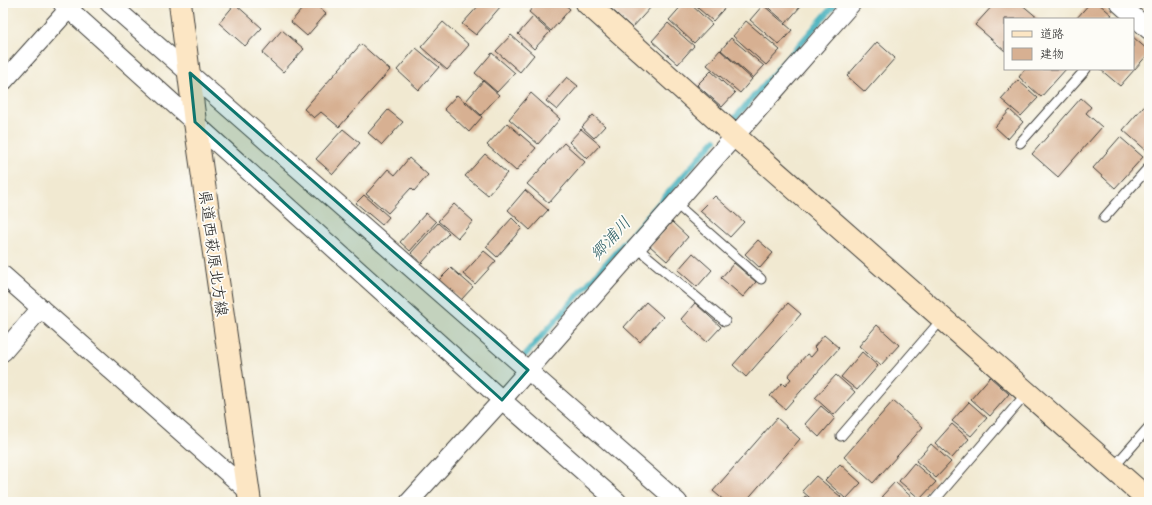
<svg xmlns="http://www.w3.org/2000/svg" width="1152" height="505" font-family="'Indie Flower','Klee One',sans-serif">
<rect width="100%" height="100%" fill="#fdfcf7"/>
<filter id="ink" filterUnits="userSpaceOnUse"><feTurbulence type="fractalNoise" baseFrequency=".025" numOctaves="2"/><feDisplacementMap in="SourceGraphic" scale="8" xChannelSelector="R" yChannelSelector="G"/><feConvolveMatrix kernelMatrix="1 2 1 2 8 2 1 2 1" color-interpolation-filters="sRGB"/></filter>
<filter id="wash" filterUnits="userSpaceOnUse"><feTurbulence type="fractalNoise" baseFrequency=".012" numOctaves="4" result="noise"/><feDisplacementMap in="SourceGraphic" scale="16" xChannelSelector="R" yChannelSelector="G"/><feGaussianBlur stdDeviation="0.9" result="paint"/><feColorMatrix in="noise" values="0 0 0 0 0 0 0 0 0 0 0 0 0 0 0 0 0 1.4 0 .05"/><feComposite in="paint" operator="in"/></filter>
<g filter="url(#wash)">
<rect width="100%" height="100%" fill="#f1e9d1"/>
<g fill="none" stroke-linecap="round" stroke-linejoin="round">
<path stroke="#3faebb" stroke-width="6" d="M734 119 836 3
M525 355 715 140"/>
</g>
<g id="blocks">
<path fill="#d7b092" d="M307 3H314L326 14 307 36 291 22Z
M481 3H498L501 6 476 35 462 24Z
M536 3H563L570 9 551 31 529 12Z
M611 3H649L652 6 632 28 608 6Z
M684 3H689L712 24 694 43 669 20Z
M692 3H729L713 21Z
M763 3H796L800 7 786 23Z
M995 3H1020L1039 19H1005V51L975 25Z
M1090 3H1098L1112 15 1108 19H1076Z
M235 4 262 28 245 46 219 23Z
M763 5 792 30 779 45 750 20Z
M533 17 550 32 534 49 518 34Z
M746 21 780 50 766 65 733 36Z
M443 22 469 45 447 70 421 47Z
M668 23 694 46 678 64 652 41Z
M282 30 304 49 283 72 262 53Z
M511 35 534 55 520 72 496 51Z
M1133 37 1149 51V53L1120 86 1100 69H1133Z
M731 38 764 66 753 78 721 50Z
M877 42 895 58 865 92 847 76Z
M361 44 390 70 339 127 321 112 314 118 304 109Z
M416 48 439 67 419 90 397 70Z
M720 50 752 79 740 93 707 65Z
M492 53 515 73 497 92 475 73Z
M1025 69H1066L1041 97 1019 77Z
M711 71 735 93 722 107 697 85Z
M567 77 578 86 557 110 546 101Z
M1018 80 1038 98 1021 116 1001 99Z
M483 81 499 95 481 115 466 101Z
M531 93 560 119 538 144 509 119Z
M457 95 482 117 469 132 444 109Z
M1081 98 1091 107 1086 113 1102 127 1058 177 1032 154Z
M1149 100V151L1148 152 1123 130Z
M388 110 403 122 382 145 368 133Z
M1010 110 1023 122 1008 139 995 127Z
M593 115 605 126 594 138 582 127Z
M507 123 536 148 516 171 487 145Z
M343 129 360 143 333 174 316 159Z
M581 129 600 145 587 159 569 142Z
M1120 137 1143 157 1115 188 1093 168Z
M564 143 585 162 549 203 527 184Z
M485 154 507 173 488 195 465 176Z
M409 158 428 175 414 191 411 188 388 213 366 194 388 169 395 175Z
M525 190 548 210 530 230 508 210Z
M364 195 389 217 382 225 356 203Z
M715 196 744 222 730 237 700 211Z
M454 204 473 221 458 238 438 221Z
M426 213 436 222 410 251 400 242Z
M512 218 522 228 497 257 486 247Z
M672 222 688 237 667 261 650 246Z
M438 223 449 233 422 263 411 253Z
M758 240 773 253 760 268 745 254Z
M484 251 496 261 475 284 463 274Z
M693 253 712 270 697 287 678 270Z
M734 263 756 282 743 297 721 278Z
M451 268 473 287 461 300 439 280Z
M646 302 663 317 640 342 624 327Z
M695 303 721 327 707 342 681 319Z
M788 303 801 314 746 377 733 365Z
M877 325 899 345 881 365 859 346Z
M824 335 839 348 785 409 770 396 782 383 785 386 791 379 788 376 807 354 811 357 817 350 814 347Z
M862 352 878 366 857 390 841 377Z
M836 375 855 392 834 415 815 398Z
M990 377 1009 394 990 416 971 399Z
M893 401 923 427 873 483 844 457Z
M969 402 987 418 971 436 952 421Z
M821 406 835 418 819 437 805 424Z
M777 418 800 439 745 502H726L713 491Z
M952 424 969 439 952 458 935 443Z
M931 444 951 462 936 478 916 461Z
M914 463 936 482 920 499 899 481Z
M840 464 861 483 846 499 825 480Z
M816 476 841 497 837 502H815L802 491Z
M895 482 917 502H889L882 496Z
M805 496 813 502H800Z"/>
</g>
</g>
<g filter="url(#ink)">
<use href="#blocks" fill-opacity="0" stroke="#3c3b37" stroke-width="1"/>
<g fill="none" stroke-linecap="round" stroke-linejoin="round">
<defs>
<path id="lane" d="M1020 143 1086 69
M675 203 761 279
M1104 218 1149 167
M636 247 725 321
M841 436 943 318
M1113 468 1149 427
M933 502 1027 393"/>
<path id="street" d="M62 3 502 400 618 502
M109 3 678 502
M1119 3 1149 30
M3 82 74 3
M3 275 248 491
M3 352 41 308
M409 502 502 400 852 3"/>
<path id="secondary" d="M180 3 195 122 250 502
M587 3 735 136 1149 500"/>
</defs>
<use href="#lane" stroke="#3c3b37" stroke-width="11"/>
<use href="#street" stroke="#3c3b37" stroke-width="20"/>
<use href="#secondary" stroke="#3c3b37" stroke-width="24"/>
<use href="#lane" stroke="#fff" stroke-width="9"/>
<use href="#street" stroke="#fff" stroke-width="18"/>
<use href="#secondary" stroke="#fce6c4" stroke-width="22"/>
</g>
</g>
<path fill="#0f766e" fill-opacity="0.2" stroke="#0f766e" stroke-width="3" stroke-linejoin="round" d="M190 73 528 370 502 400 195 122Z"/>
<g text-anchor="middle" stroke-width="3.5" stroke-linejoin="round" paint-order="stroke">
<g font-size="16" fill="#1c1c1c" stroke="#fdfcf7">
<text transform="translate(214 253) rotate(82)" y="6">県道西萩原北方線</text>
</g>
<g font-size="17" font-style="italic" fill="#2c5e64" stroke="#fdfcf7">
<text transform="translate(610 238) rotate(-48)" y="6">郷浦川</text>
</g>
</g>
<rect width="1152" height="505" fill="none" stroke="#fdfcf7" stroke-width="16"/>
<rect x="1004" y="18" width="130" height="52" fill="#fdfcf7" stroke="#a3a29f"/>
<rect x="1012" y="31" width="20" height="6" fill="#fce6c4" stroke="#a3a29f"/>
<text x="1040" y="38" font-size="12" fill="#1c1c1c">道路</text>
<rect x="1012" y="48" width="20" height="12" fill="#d7b092" stroke="#a3a29f"/>
<text x="1040" y="58" font-size="12" fill="#1c1c1c">建物</text>
</svg>
